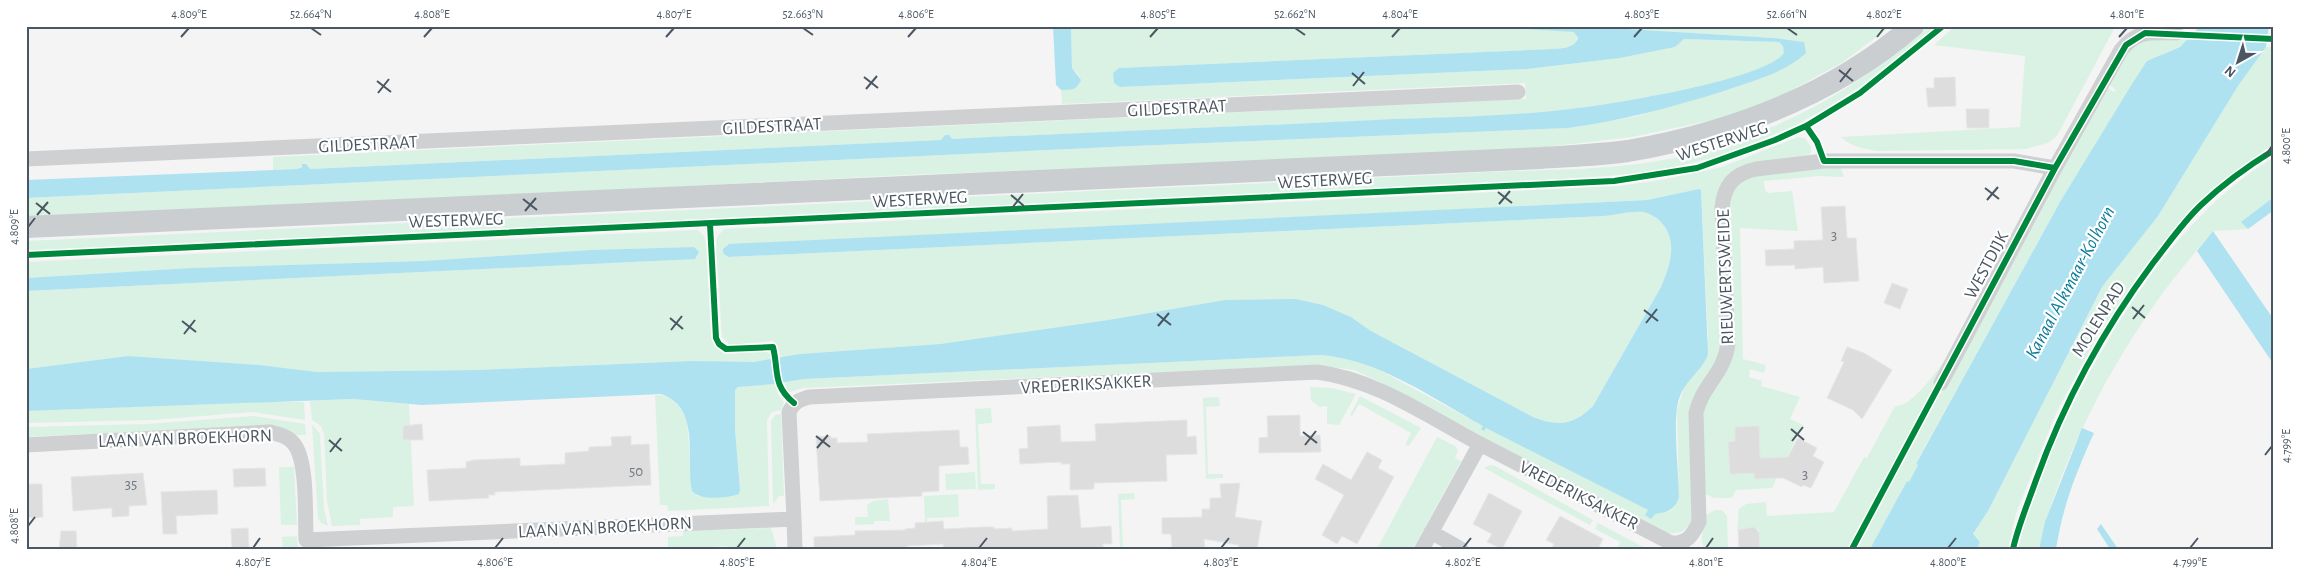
<svg xmlns="http://www.w3.org/2000/svg" width="2300" height="575" font-family="'Alegreya Sans',sans-serif">
<rect width="100%" height="100%" fill="#f4f4f4"/>
<path fill="#d9f2e3" d="M1071 26H1472L1574 32 1577 36 1576 42 1570 47 1552 49 1119 68 1116 70 1120 87 1527 69 1620 58 1675 47 1684 39 1779 42 1783 46 1785 53C1766 80 1607 105 1570 109 1507 117 1443 117 1380 120 1237 127 1095 132 952 139L945 135 941 140 310 169 303 166 297 169 273 170V157L1526 99 1525 83 1062 104 1061 90C1079 89 1088 83 1072 68Z
M1578 26H1891L1843 62 1781 96 1732 116 1632 137 1519 150 1099 169 927 174 26 219V198L1133 146 1568 128 1634 117 1763 78 1804 42 1774 38Z
M1929 26H1936L1874 78 1825 109 1792 127 1721 156 1648 173 1505 183 26 251V241C403 223 780 206 1156 188 1267 183 1377 178 1488 172 1555 169 1626 171 1691 154 1786 130 1856 89 1929 26Z
M1955 26H2200V28L2115 27 2057 136 2048 143 2026 149 1876 151C1863 148 1851 147 1841 137L2020 127 2025 56 1934 45Z
M2171 36V41H2176V37H2189L2180 47 2163 54 2060 202 1916 463 1918 465 1909 482 1907 481 1870 549H1856L2106 87 2114 92 2116 90 2108 84 2135 42Z
M2266 47H2274V145L2259 154 2193 207 2141 271 2098 335 2057 411 2016 513 2008 549H1977L1980 542 1973 535 1988 511 2102 287 2158 216 2238 86Z
M1798 137 1805 138 1811 147V153L1809 155 1768 160 1748 166 1726 179 1722 354 1702 385 1694 514C1689 532 1677 537 1660 531L1380 382 1354 370 1318 365 803 388 790 392 786 389 785 383 804 379 1321 355 1344 357 1379 370 1483 426 1481 429 1484 431 1485 427 1648 510 1645 515 1670 511 1675 507 1679 497 1677 410 1685 385 1699 368 1708 338 1701 190 1699 189 1647 200 726 245V256L728 257 1604 216C1616 215 1631 211 1643 212 1649 213 1656 217 1660 221 1679 240 1670 266 1661 287L1593 406C1573 425 1558 427 1533 417L1371 331 1351 317 1323 305 1296 299 1225 300 1108 320 940 344 800 354 781 359 778 346 773 341 730 345 722 337 716 242 718 236 724 229 1619 186 1661 180 1722 167Z
M2274 157V197L2242 222 2248 229 2213 231C2197 250 2180 270 2165 290 2112 362 2059 461 2039 549H2018C2033 485 2058 431 2089 374 2134 291 2192 207 2274 157Z
M1841 168 1844 177 1819 176 1764 181 1765 190 1768 193 1792 191 1798 231 1740 228 1743 359 1766 365 1764 373 1750 369 1749 377 1762 381 1761 386 1800 397 1790 419 1803 425 1772 488 1736 490 1732 498H1714L1705 494C1704 469 1698 420 1708 398 1716 379 1728 378 1733 352L1727 204C1739 163 1807 169 1841 168Z
M698 230 704 236 706 242 711 337C724 372 754 339 771 355L772 361 728 363 691 361 477 370 317 372 260 365 128 356 26 369V291L653 261 694 247 590 250 423 261 191 268 26 278V262Z
M1955 348 1848 549H1760L1759 530 1754 528 1737 531 1739 509 1746 504 1766 502 1767 516 1834 512 1864 457 1867 458 1895 406C1913 408 1942 363 1955 348Z
M775 384 778 394 784 403 781 410 772 412 767 420 769 506 668 511 667 505H660L655 395C671 394 681 407 687 420L692 491 697 496 740 489 735 429V390L738 387Z
M1310 387 1332 388 1356 394 1339 425 1327 424V406L1319 407 1311 400Z
M1360 396 1421 428 1409 446 1405 445 1411 433 1359 404 1352 416 1350 415Z
M1219 397 1220 406 1206 407 1208 474H1223V478L1206 479 1203 398Z
M353 399 409 404 414 506 393 507V517L360 519V525L332 526 327 501 324 434 321 426 312 420 310 401Z
M244 402H304L305 420 253 412 152 420 26 423V411Z
M991 408 992 423 978 424 981 484H995V489L978 490 975 409Z
M781 414 784 496H779L773 504 771 421 775 415Z
M254 416 305 424 306 435H296L277 426H260L26 437V427L146 424Z
M312 424 320 434 324 509 328 526 321 523 318 518Z
M1437 437 1455 446 1458 450 1455 458 1461 461 1413 549H1377Z
M1490 465 1495 466 1593 520 1590 525 1484 468Z
M279 467H294L297 525H281Z
M975 472 976 489 946 490 945 474Z
M1134 493 1135 499 1121 500 1123 549H1120L1118 494Z
M958 494 959 517 927 518 929 544 926 545 924 496Z
M888 499 890 521H874V524L855 525V517H868L867 505 873 501Z
M1715 510H1722L1727 516 1728 549H1705C1697 536 1706 529 1706 515Z
M1598 523 1647 549H1617L1620 542 1595 529Z
M771 528 777 549H740L723 546 701 549H668V537L683 536V531Z
M297 536 298 549H283L282 537Z"/>
<path fill="#aee2f0" d="M1053 26H1071L1072 68 1081 80C1077 90 1072 90 1061 90L1056 85Z
M1472 26H1578L1774 38 1804 42 1806 53C1783 74 1752 81 1724 91 1672 107 1621 121 1568 128L1133 146 26 198V180L297 169 302 167V164H306L310 169 941 140 945 135H949L952 139C1093 132 1234 127 1375 120 1440 117 1506 117 1570 109 1607 105 1766 80 1784 53L1783 46 1779 42 1684 39 1675 47 1620 58 1527 69 1120 87 1114 83 1113 73 1119 68 1552 49C1562 48 1574 49 1578 38L1574 32Z
M2200 26H2269L2266 47 2238 86 2158 216 2102 287 1988 511 1973 534 1980 542 1977 549H1870L1907 481 1909 482 1918 465 1916 464 2060 202 2132 84 2147 61 2180 47Z
M1699 189 1701 190 1708 354C1703 370 1685 380 1679 399 1672 418 1679 474 1679 497 1675 510 1668 512 1655 514L1651 519 1645 515 1648 510 1486 428 1484 431 1481 429 1483 426C1432 398 1380 360 1321 355L804 379 775 384 738 387 735 390V429L740 490 739 494C727 498 700 501 692 491 685 459 702 408 661 394L422 405 353 399 26 411V369L128 356 260 365 317 372 477 370 691 361 754 362 800 354 940 344 1108 320 1225 300 1296 299 1323 305 1351 317 1371 331 1533 417C1558 427 1574 425 1593 406L1661 287C1670 266 1679 240 1660 221 1656 217 1649 213 1643 212 1631 211 1616 215 1604 216L728 257 723 253V249L729 244 1647 200Z
M2274 197V210L2248 229 2241 222Z
M2213 231 2274 320V365L2197 251Z
M694 247 699 252 695 259 26 291V278L191 268 423 261 590 250Z
M2082 428 2094 433C2076 473 2063 505 2056 549H2039L2045 522Z
M2101 524 2118 549H2110L2097 529Z"/>
<path fill="#ddddde" stroke="#e5e6e7" d="M1955 77 1956 106 1928 107 1926 88H1934V78Z
M1966 109H1989V128H1967Z
M1845 206 1847 238H1856L1859 281 1824 283 1823 267 1795 269V265L1766 266 1765 250 1794 249V241L1823 240 1821 207Z
M1892 283 1908 289 1900 309 1884 303Z
M1847 347 1864 353 1892 370 1862 419 1853 410 1827 398 1844 362 1841 361Z
M1300 415V436L1320 435 1321 452 1259 453V438L1268 437 1267 416Z
M1187 420V437L1196 436 1197 454 1166 455 1167 481 1094 483V489L1070 490V464H1061V462L1020 464 1019 449 1028 448 1027 427 1060 425 1061 442 1096 441 1095 424Z
M422 424 423 440H403V426Z
M1759 426 1760 458 1788 457 1798 438 1817 448 1813 456 1824 462 1811 488 1803 485 1802 487 1783 478 1755 479 1754 473 1730 474 1728 442 1735 441V427Z
M959 430 960 447H968L969 464 939 466V491L922 492V496L820 501 816 437 831 436V438H837V443L868 442 867 434Z
M631 436V445L649 444 651 485 495 492V495H488L489 498 429 501 427 470 466 468V462L474 460 520 458V466L565 464V453L589 451V447L612 446 611 437Z
M1367 452 1382 460 1378 468 1394 477 1357 544 1342 536 1337 544 1322 535 1344 495 1315 479 1323 464 1351 480Z
M265 468 266 486 234 487 233 469Z
M143 473 147 505 129 506V516L112 517V508L73 511 71 477Z
M1240 483 1235 517 1262 521 1257 549H1238L1239 545 1204 539 1205 549H1172L1171 534H1162V518L1202 517V509H1210V498H1221L1220 484Z
M26 484H42L43 517 26 518Z
M217 490 218 514 176 516 177 534H163L161 492Z
M1489 493 1522 511 1502 549 1487 542 1492 534 1473 524Z
M1078 495 1081 528 1111 526 1112 544H1103V549H944L943 544 907 546V549H814V537L855 535V531L905 530V529L915 528V523L943 521 944 529 984 527H994V529L1012 528V531L1048 529 1047 496Z
M1560 516 1603 539 1598 549H1551L1554 544 1546 540Z
M1754 527 1759 532 1760 549H1739L1738 530Z
M248 528 249 549H232L231 529Z
M61 531H76L77 549H59Z"/>
<g fill="none" stroke-linecap="round" stroke-linejoin="round">
<path stroke="#ced0d2" stroke-width="15" d="M26 159 1518 92
M1941 383 2055 168 2121 50C2138 29 2152 33 2176 33
M26 445 270 432C280 435 288 436 294 444 308 461 305 518 306 540L794 519 795 549
M794 519 789 412C794 402 799 400 809 397L1317 372C1378 380 1428 417 1482 445 1545 478 1608 510 1671 543 1687 544 1692 536 1699 522L1696 413C1702 385 1725 373 1728 343L1722 208C1724 185 1734 174 1756 169L1824 161H2014L2055 168
M1431 532 1461 549
M1422 549 1480 444"/>
<path stroke="#caced1" stroke-width="22" d="M26 227 1541 158C1570 156 1599 155 1628 151 1731 133 1833 95 1913 26"/>
<defs>
<path id="cycleway" d="M1806 126 1817 142 1824 161H2014L2055 168
M710 224 716 338 719 344 726 349 773 347C779 371 772 385 794 403
M26 255 1614 181 1697 168 1775 140 1806 126 1860 93 1943 26
M1852 549 2055 168 2126 45 2145 33 2274 39
M2013 549C2018 526 2028 503 2036 480 2064 402 2103 330 2153 263 2168 244 2183 222 2201 205 2223 184 2248 166 2274 150"/>
</defs>
<use href="#cycleway" stroke="#fff" stroke-width="9"/>
<use href="#cycleway" stroke="#00873e" stroke-width="6"/>
</g>
<path fill="none" stroke="#4a5661" stroke-width="2" d="M311 28 321 35M803 28 813 35M1295 28 1305 35M1787 28 1797 35M181 37 189 28M424 37 432 28M666 37 674 28M908 37 916 28M1150 37 1158 28M1392 37 1400 28M1634 37 1642 28M1877 37 1884 28M2119 37 2127 28M1839 70 1853 81M1352 73 1365 84M864 77 878 88M377 81 391 92M1840 82 1851 68M1353 86 1364 72M866 89 877 76M378 93 389 79M2265 156 2272 146M1985 188 1999 199M1498 192 1512 203M1011 195 1024 206M523 199 537 210M1987 200 1998 187M36 203 50 214M1499 204 1510 191M1012 208 1023 194M525 211 536 198M37 215 48 202M28 227 35 218M2132 307 2145 318M1644 310 1658 321M1157 314 1171 325M670 318 683 329M2133 319 2144 305M182 321 196 332M1646 323 1657 309M1158 326 1169 313M671 330 682 316M184 334 195 320M1791 429 1804 440M1303 432 1317 443M816 436 830 447M329 440 342 451M1792 441 1803 427M1305 445 1316 431M817 448 828 435M330 452 341 438M2265 455 2272 446M28 526 35 517M253 548 260 538M495 548 503 538M737 548 745 538M979 548 987 538M1221 548 1229 538M1463 548 1471 538M1706 548 1713 538M1948 548 1956 538M2190 548 2198 538"/>
<g text-anchor="middle" stroke-width="4.5" stroke-linejoin="round" paint-order="stroke">
<g font-size="15" fill="#707881">
<text x="1834" y="240">3</text>
<text x="636" y="476">50</text>
<text x="1805" y="479">3</text>
<text x="131" y="489">35</text>
</g>
<g font-size="18" fill="#4a5661" stroke="#fff">
<text transform="translate(1177 108) rotate(-3)" y="6">GILDESTRAAT</text>
<text transform="translate(772 126) rotate(-3)" y="6">GILDESTRAAT</text>
<text transform="translate(1722 141) rotate(-18)" y="6">WESTERWEG</text>
<text transform="translate(368 144) rotate(-3)" y="6">GILDESTRAAT</text>
<text transform="translate(1325 180) rotate(-3)" y="6">WESTERWEG</text>
<text transform="translate(920 199) rotate(-3)" y="6">WESTERWEG</text>
<text transform="translate(456 220) rotate(-2)" y="6">WESTERWEG</text>
<text transform="translate(1986 265) rotate(-62)" y="6">WESTDIJK</text>
<text transform="translate(1725 277) rotate(-92)" y="6">RIEUWERTSWEIDE</text>
<text transform="translate(2098 319) rotate(-58)" y="6">MOLENPAD</text>
<text transform="translate(1086 384) rotate(-3)" y="6">VREDERIKSAKKER</text>
<text transform="translate(185 438) rotate(-2)" y="6">LAAN VAN BROEKHORN</text>
<text transform="translate(1579 495) rotate(27)" y="6">VREDERIKSAKKER</text>
<text transform="translate(605 527) rotate(-3)" y="6">LAAN VAN BROEKHORN</text>
</g>
<g font-size="19" font-style="italic" fill="#0c7c9b" stroke="#fff">
<text transform="translate(2069 282) rotate(-62)" y="7">Kanaal Alkmaar-Kolhorn</text>
</g>
</g>
<rect width="2300" height="575" fill="none" stroke="#ffffff" stroke-width="55"/>
<g transform="translate(2238 62) rotate(219)" stroke="#ffffff" stroke-width="4" paint-order="stroke">
<path d="M0-4L9 19L0 12L-9 19Z" fill="#4a5661"/>
<text y="-8" font-size="14" font-weight="bold" text-anchor="middle" fill="#4a5661">N</text>
</g>
<rect x="28" y="28" width="2244" height="520" fill="none" stroke="#4a5661" stroke-width="2"/>
<g font-size="12" text-anchor="middle" fill="#4a5661">
<text x="189" y="18">4.809°E</text>
<text x="311" y="18">52.664°N</text>
<text x="432" y="18">4.808°E</text>
<text x="674" y="18">4.807°E</text>
<text x="803" y="18">52.663°N</text>
<text x="916" y="18">4.806°E</text>
<text x="1158" y="18">4.805°E</text>
<text x="1295" y="18">52.662°N</text>
<text x="1400" y="18">4.804°E</text>
<text x="1642" y="18">4.803°E</text>
<text x="1787" y="18">52.661°N</text>
<text x="1884" y="18">4.802°E</text>
<text x="2127" y="18">4.801°E</text>
<text transform="translate(2286 146) rotate(-90)" y="4">4.800°E</text>
<text transform="translate(14 227) rotate(-90)" y="4">4.809°E</text>
<text transform="translate(2286 446) rotate(-90)" y="4">4.799°E</text>
<text transform="translate(14 526) rotate(-90)" y="4">4.808°E</text>
<text x="253" y="566">4.807°E</text>
<text x="495" y="566">4.806°E</text>
<text x="737" y="566">4.805°E</text>
<text x="979" y="566">4.804°E</text>
<text x="1221" y="566">4.803°E</text>
<text x="1463" y="566">4.802°E</text>
<text x="1706" y="566">4.801°E</text>
<text x="1948" y="566">4.800°E</text>
<text x="2190" y="566">4.799°E</text>
</g>
</svg>
